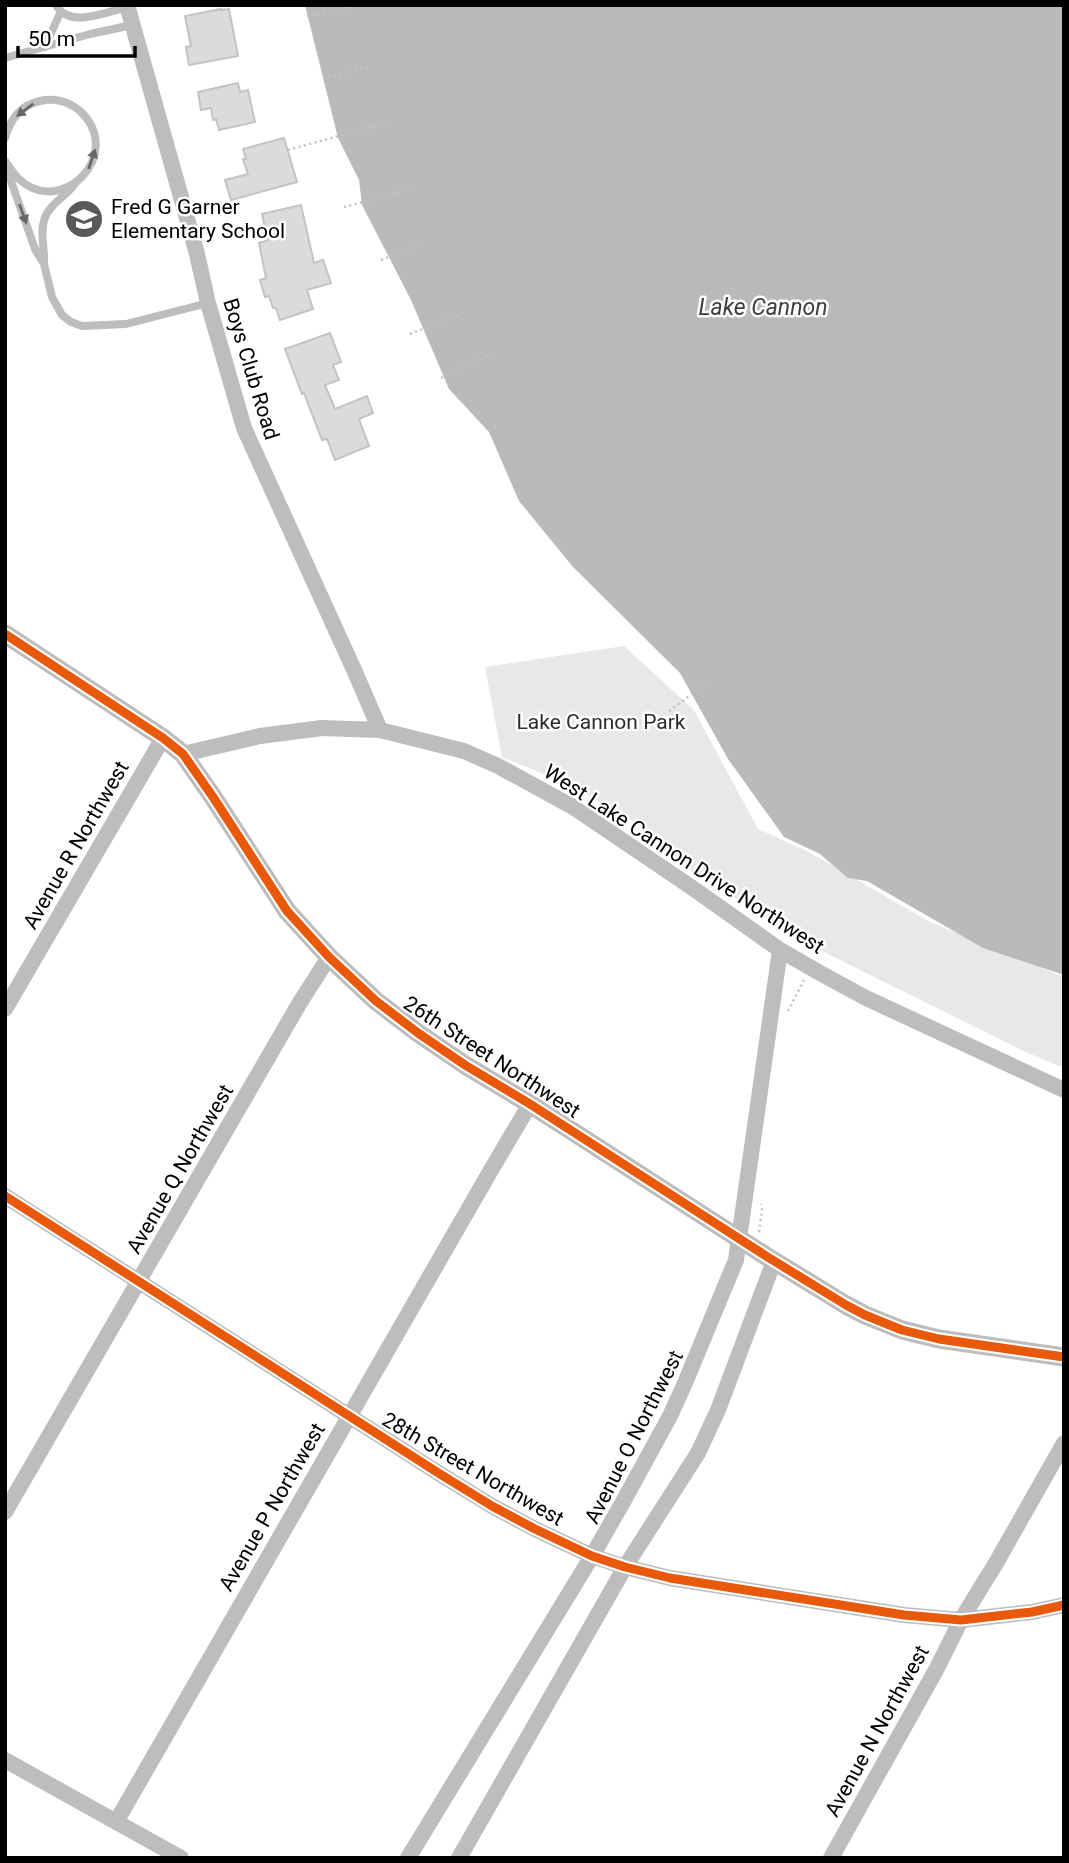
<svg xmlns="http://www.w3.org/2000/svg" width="1069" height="1863" font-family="Roboto,sans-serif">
<rect width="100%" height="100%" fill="#fff"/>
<path fill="#e8e8e8" d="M624 646 694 710 758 829 809 852 928 921 1064 977V1068L1023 1051 816 948 678 863 640 825 568 784 502 757 485 667Z"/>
<path fill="#bababa" d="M305 5H1064V975L983 948 867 881 848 878 820 854 784 837 728 759 680 673 573 567 519 501 489 432 449 389 411 300 362 205 359 180 338 138Z"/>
<path fill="#dbdbdb" stroke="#c3c3c3" stroke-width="2" d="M221 9V10L229 9 238 56 189 65 186 47 191 46 185 16Z
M238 83 240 92 248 90 255 122 219 130 216 119 213 120 211 108 201 110 198 92Z
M284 138 297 182 231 200 225 180 248 174 243 159H246L243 149Z
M301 205 314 263 323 260 331 283 307 290 313 309 280 320 276 308H273L269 296 265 297 260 280 266 278 259 243 268 240 262 214Z
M330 333 341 362 333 365 339 380 325 385 335 409 367 396 373 413 359 419 369 446 335 460 327 439 322 440 304 393 302 394 285 349Z"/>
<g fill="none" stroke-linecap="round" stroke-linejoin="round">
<path stroke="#c2c2c2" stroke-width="2.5" stroke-dasharray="2 3.5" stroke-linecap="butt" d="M307 16 356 6
M323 78 370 67
M288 150 389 122
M344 207 411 189
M381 260 426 243
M410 334 465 312
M441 378 493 353
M669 711 708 682
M788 1011 804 980
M759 1232 762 1210 761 1204"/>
<path stroke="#bdbdbd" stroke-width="8" d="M56 5C69 29 107 12 127 7
M45 47 60 13
M5 58 90 34 132 25
M5 138C10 120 21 105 40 101 54 98 69 101 80 111 126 154 61 220 18 178 14 174 11 169 8 165
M6 162 12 184 35 249 44 264 52 297 62 315 71 322 82 326 126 324 208 303
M44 264C45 245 37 225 50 209 57 200 67 194 74 185"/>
<path stroke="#bdbdbd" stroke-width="16" d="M127 5 197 254 208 303 244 428 355 672 380 730
M183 754 260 736 322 728 380 730 464 751 498 766 573 807 694 889 780 950 820 973 866 998 1064 1090
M5 1009 163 738
M5 1196 440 1474 492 1506 535 1529 592 1556 625 1567 670 1578 904 1615 961 1620 1032 1612 1064 1605
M5 1512 299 1004 329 957
M5 1760 181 1858
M116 1822 491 1170 530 1104
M408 1858 592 1556 623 1502 670 1416 685 1383 736 1260 780 950
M459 1858 625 1567 698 1453 718 1410 774 1261
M831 1858 936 1670 961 1620 996 1563 1064 1443"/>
<path stroke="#bdbdbd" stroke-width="19" d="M5 634 163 738 183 754 213 797 287 911 329 957 376 1001 418 1033 465 1065 530 1104 766 1256 846 1305 865 1315 902 1330 939 1339 1064 1357"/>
<defs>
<path id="cycleway" d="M5 634 163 738 183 754 213 797 287 911 329 957 376 1001 418 1033 465 1065 530 1104 766 1256 846 1305 865 1315 902 1330 939 1339 1064 1357
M5 1196 440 1474 492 1506 535 1529 592 1556 625 1567 670 1578 904 1615 961 1620 1032 1612 1064 1605"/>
</defs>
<use href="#cycleway" stroke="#fff" stroke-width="13"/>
<use href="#cycleway" stroke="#e8590c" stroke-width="9"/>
</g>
<defs><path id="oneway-solid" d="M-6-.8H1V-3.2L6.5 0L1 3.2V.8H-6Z" transform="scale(1.75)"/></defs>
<g fill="#686868">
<use href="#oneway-solid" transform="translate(25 110) rotate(143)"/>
<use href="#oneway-solid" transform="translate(92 159) rotate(-71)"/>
<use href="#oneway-solid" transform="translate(23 214) rotate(70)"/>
</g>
<defs>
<symbol id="school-disc" viewBox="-11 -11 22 22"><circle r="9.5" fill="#595959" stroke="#fff"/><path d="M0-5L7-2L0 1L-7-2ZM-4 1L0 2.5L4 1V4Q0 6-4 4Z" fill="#fff"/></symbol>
</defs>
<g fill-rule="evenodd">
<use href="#school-disc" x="62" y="197" width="44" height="44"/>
</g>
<g text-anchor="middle" stroke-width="5" stroke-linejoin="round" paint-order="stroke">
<g font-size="21" fill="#000" stroke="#fff" text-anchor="start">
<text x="111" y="214">Fred G Garner<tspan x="111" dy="24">Elementary School</tspan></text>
</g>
<g font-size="21" fill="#000" stroke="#fff">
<text transform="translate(251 369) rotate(73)" y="7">Boys Club Road</text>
<text transform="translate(76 845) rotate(-60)" y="7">Avenue R Northwest</text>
<text transform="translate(684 859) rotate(33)" y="7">West Lake Cannon Drive Northwest</text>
<text transform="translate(492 1057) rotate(33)" y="7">26th Street Northwest</text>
<text transform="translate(180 1169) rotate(-60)" y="7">Avenue Q Northwest</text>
<text transform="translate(634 1437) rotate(-63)" y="7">Avenue O Northwest</text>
<text transform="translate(473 1469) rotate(30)" y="7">28th Street Northwest</text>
<text transform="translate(272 1507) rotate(-60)" y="7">Avenue P Northwest</text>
<text transform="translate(877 1731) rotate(-61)" y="7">Avenue N Northwest</text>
</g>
<g font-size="21" fill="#2c2c2c" stroke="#fff">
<text x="601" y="729">Lake Cannon Park</text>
</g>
<g font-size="23" font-style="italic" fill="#3d3d3d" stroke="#fff">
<text x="763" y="315">Lake Cannon</text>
</g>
</g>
<rect width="1069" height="1863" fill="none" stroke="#000000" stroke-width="14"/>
<path d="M18 46v10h117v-10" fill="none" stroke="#000000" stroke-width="3.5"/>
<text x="28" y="46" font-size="21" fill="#000000" stroke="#ffffff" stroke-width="5" paint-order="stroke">50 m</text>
</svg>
